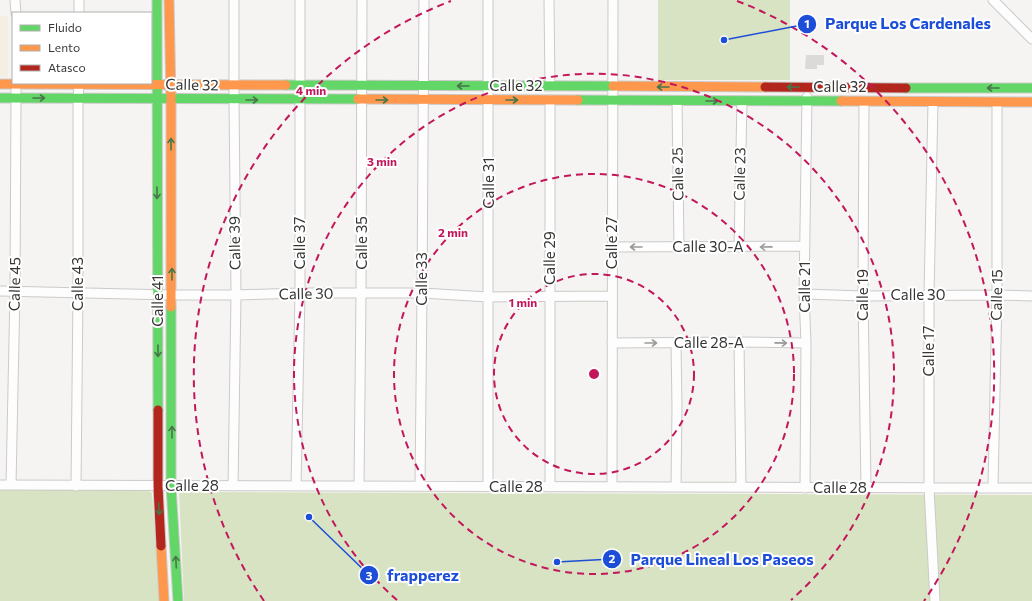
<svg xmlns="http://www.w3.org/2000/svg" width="1032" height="601" font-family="Commissioner,sans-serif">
<rect width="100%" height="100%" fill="#f5f4f2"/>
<path fill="#f5eee2" d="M0 16H8V76L7 77H0Z"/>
<path fill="#d7e3c2" d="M658 0H790V80H658Z
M0 489H146L152 493 160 601H0Z
M179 492 1032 495V601H184Z"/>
<path fill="#dbdad9" d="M806 55H824V65H817V69H805Z"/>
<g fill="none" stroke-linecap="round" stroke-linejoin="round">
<defs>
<path id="street" d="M15 0 16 13
M79 0V13
M549 0 550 86
M993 0 1032 39
M550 100V487
M677 101 679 247
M864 102 863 296 866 488
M933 102 929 295V488L935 601
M612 247 805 246
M739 247 742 101
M0 291 172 295H236L300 293H422L488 297 612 296
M804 294 863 296 997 295 1032 296
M739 342 741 487
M612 343 739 342 806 343
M676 343 677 408 676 487
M0 485 1032 488
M11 485 15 291 16 98V83
M76 486 78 292V98L79 83
M233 486 236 295 234 99V0
M296 486 300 293V0
M359 486 361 294 362 0
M420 486 422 293 424 0
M488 486V0
M612 487 613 0
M805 488 806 343 804 294 807 97
M993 488 997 295V102"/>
<path id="fast" d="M157 0 158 410
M286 85 613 86
M906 88H1032
M0 98 358 99
M578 100 841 101
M171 307V486L178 601"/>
<path id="slow" d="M169 0 171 99V307
M0 84 286 85
M613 86 765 87
M358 99 578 100
M841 101 1032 102
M161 546 164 601"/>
<path id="jam" d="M765 87 906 88
M158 410V486L161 546"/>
</defs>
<use href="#street" stroke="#cbcac8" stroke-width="11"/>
<use href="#fast" stroke="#cbcac8" stroke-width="11"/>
<use href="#slow" stroke="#cbcac8" stroke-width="11"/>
<use href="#jam" stroke="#cbcac8" stroke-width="11"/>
<use href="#street" stroke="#fefdfd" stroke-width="9"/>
<use href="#fast" stroke="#63d668" stroke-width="9"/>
<use href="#slow" stroke="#ff974d" stroke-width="9"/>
<use href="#jam" stroke="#b3261e" stroke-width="9"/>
</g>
<defs><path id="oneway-shaft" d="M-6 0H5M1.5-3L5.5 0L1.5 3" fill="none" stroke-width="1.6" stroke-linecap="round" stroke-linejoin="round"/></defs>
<g stroke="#487649">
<use href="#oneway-shaft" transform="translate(463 86) rotate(-180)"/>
<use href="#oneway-shaft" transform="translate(663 87) rotate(-180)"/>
<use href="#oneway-shaft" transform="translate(793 87) rotate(-180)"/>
<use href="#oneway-shaft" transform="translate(993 88) rotate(-180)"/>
<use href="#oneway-shaft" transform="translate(39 98)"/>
<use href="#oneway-shaft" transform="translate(252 100)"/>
<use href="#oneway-shaft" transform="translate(382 100)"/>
<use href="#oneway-shaft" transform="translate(512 100)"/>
<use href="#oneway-shaft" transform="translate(712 101)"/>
<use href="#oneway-shaft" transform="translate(171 144) rotate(-90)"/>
<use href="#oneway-shaft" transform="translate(157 193) rotate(90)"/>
<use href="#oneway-shaft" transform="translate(172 274) rotate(-90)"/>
<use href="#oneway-shaft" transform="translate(158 351) rotate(90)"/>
<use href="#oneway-shaft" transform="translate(172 432) rotate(-90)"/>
<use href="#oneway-shaft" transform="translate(159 509) rotate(87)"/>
<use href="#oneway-shaft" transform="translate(176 562) rotate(-93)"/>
</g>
<g stroke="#9a9a99">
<use href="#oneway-shaft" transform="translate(636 247) rotate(180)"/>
<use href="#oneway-shaft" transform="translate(766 247) rotate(179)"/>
<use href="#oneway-shaft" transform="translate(651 343)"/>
<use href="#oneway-shaft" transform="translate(781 343) rotate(1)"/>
</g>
<g fill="none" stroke="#c2185b" stroke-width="2" stroke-dasharray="7 5">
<circle cx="594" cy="374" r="100"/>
<circle cx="594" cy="374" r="200"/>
<path d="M397 600A300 300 0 1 1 791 600"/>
<path d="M264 601A400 400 0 0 1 451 1M737 1A400 400 0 0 1 924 601"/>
</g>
<g text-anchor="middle" stroke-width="4" stroke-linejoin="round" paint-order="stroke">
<g font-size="15" fill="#363635" stroke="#fff">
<text transform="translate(192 85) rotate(1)" y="5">Calle 32</text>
<text x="516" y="91">Calle 32</text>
<text x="840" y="92">Calle 32</text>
<text transform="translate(678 174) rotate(-91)" y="5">Calle 25</text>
<text transform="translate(740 174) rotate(-89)" y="5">Calle 23</text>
<text transform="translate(489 183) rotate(-90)" y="5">Calle 31</text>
<text transform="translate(235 243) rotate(-91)" y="5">Calle 39</text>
<text transform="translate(300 243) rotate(-90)" y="5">Calle 37</text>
<text transform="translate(362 243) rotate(-90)" y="5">Calle 35</text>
<text transform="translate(612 243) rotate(-90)" y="5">Calle 27</text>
<text x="708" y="252">Calle 30-A</text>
<text transform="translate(550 258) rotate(-90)" y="5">Calle 29</text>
<text transform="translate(422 279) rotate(-90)" y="5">Calle 33</text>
<text transform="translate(15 284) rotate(-89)" y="5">Calle 45</text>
<text transform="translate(78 284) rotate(-90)" y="5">Calle 43</text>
<text transform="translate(805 287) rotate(-90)" y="5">Calle 21</text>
<text transform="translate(306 294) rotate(-1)" y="5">Calle 30</text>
<text transform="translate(863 295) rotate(-90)" y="5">Calle 19</text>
<text x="918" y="300">Calle 30</text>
<text transform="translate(997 295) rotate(-89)" y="5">Calle 15</text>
<text transform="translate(158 301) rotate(-90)" y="5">Calle 41</text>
<text x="709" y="348">Calle 28-A</text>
<text transform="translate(929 351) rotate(-90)" y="5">Calle 17</text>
<text x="192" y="491">Calle 28</text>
<text x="516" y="492">Calle 28</text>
<text x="840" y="493">Calle 28</text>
</g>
</g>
<circle cx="594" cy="374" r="6" fill="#c2185b" stroke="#fff" stroke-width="2"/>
<g font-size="12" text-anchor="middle" font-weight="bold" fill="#c2185b" stroke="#fff" stroke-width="4" stroke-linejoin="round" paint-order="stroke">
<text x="311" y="95">4 min</text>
<text x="382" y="166">3 min</text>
<text x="453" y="237">2 min</text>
<text x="523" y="307">1 min</text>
</g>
<path fill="none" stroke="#1d4ed8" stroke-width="1.5" d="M724 40L807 24M557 562L612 559M309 517L369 575"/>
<g fill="#1d4ed8" stroke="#fff" stroke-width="1.5">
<circle cx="724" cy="40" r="4"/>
<circle cx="557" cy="562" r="4"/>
<circle cx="309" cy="517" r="4"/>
<circle cx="807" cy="24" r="10"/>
<circle cx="612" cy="559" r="10"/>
<circle cx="369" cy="575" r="10"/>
</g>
<g font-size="12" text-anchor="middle" font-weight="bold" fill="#fff">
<text x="807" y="28">1</text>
<text x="612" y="563">2</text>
<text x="369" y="580">3</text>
</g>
<g font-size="16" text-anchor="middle" font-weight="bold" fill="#1d4ed8" stroke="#fff" stroke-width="4" stroke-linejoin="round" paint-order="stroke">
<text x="908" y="29">Parque Los Cardenales</text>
<text x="722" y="565">Parque Lineal Los Paseos</text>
<text x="423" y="581">frapperez</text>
</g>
<rect x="12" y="12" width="140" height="72" fill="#ffffff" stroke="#afafae"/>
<rect x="20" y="25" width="20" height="6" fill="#63d668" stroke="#afafae"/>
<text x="48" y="32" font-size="12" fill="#363635">Fluido</text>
<rect x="20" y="45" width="20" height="6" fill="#ff974d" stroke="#afafae"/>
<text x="48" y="52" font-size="12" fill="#363635">Lento</text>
<rect x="20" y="65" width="20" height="6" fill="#b3261e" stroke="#afafae"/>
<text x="48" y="72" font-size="12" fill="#363635">Atasco</text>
</svg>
